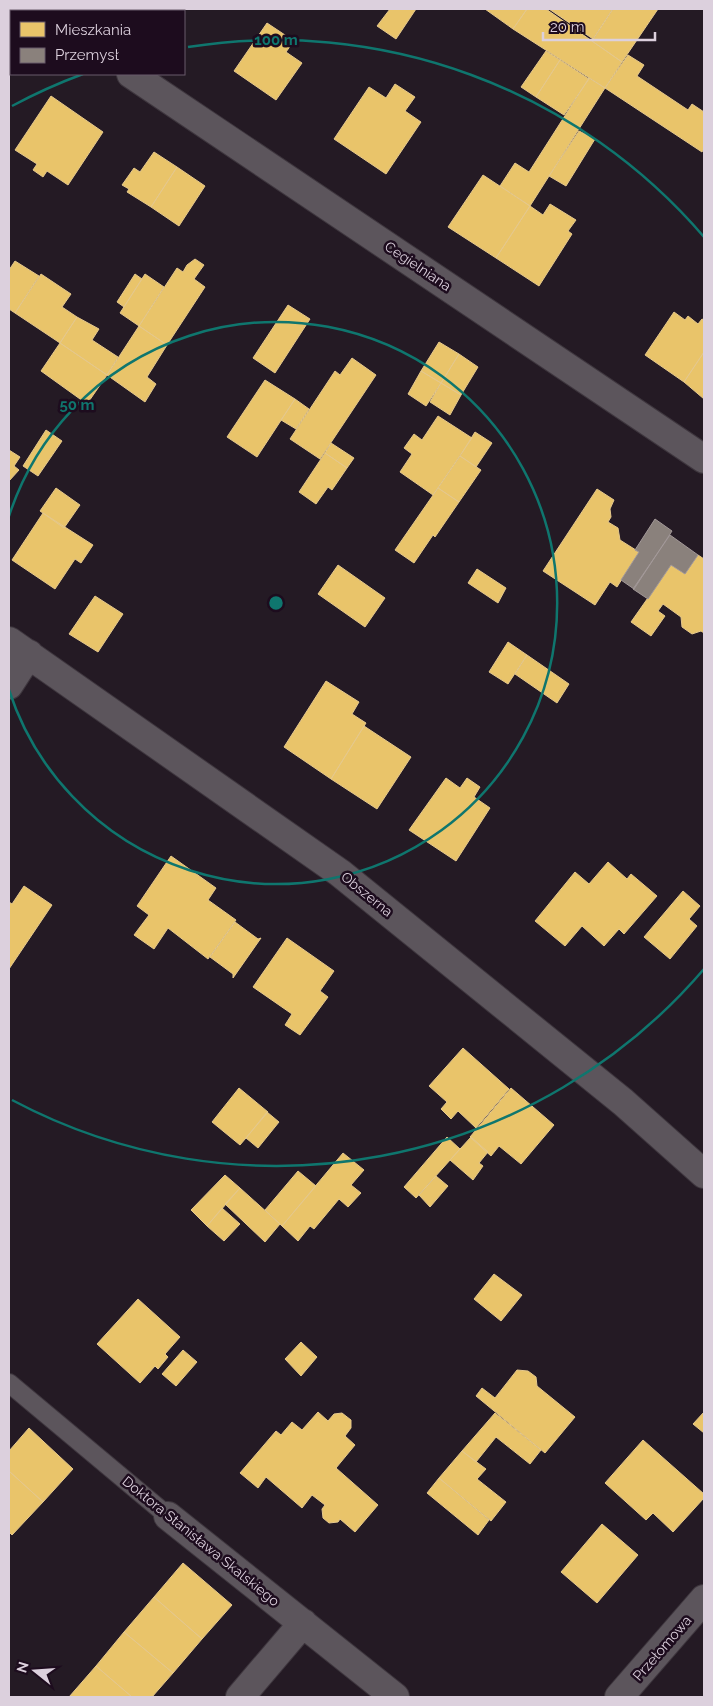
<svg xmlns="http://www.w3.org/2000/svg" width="713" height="1706" font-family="Raleway,sans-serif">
<rect width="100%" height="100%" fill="#241a24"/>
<path fill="#e9c46a" stroke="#e5c88c" d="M390 9H416L396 39 377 26Z
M485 9H527L513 29Z
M527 9H546L622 62 605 88 513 29Z
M549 9H611L612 10 593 39Z
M658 9 622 62 592 41 613 9Z
M267 23 294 41 286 52 302 63 276 100 234 71Z
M546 51 560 60 536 97 521 87Z
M628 55 644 65 637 76 688 110 692 104 704 112V148L702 152 605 88Z
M560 60 589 79 564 115 536 97Z
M589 78 605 88 530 206 500 186 515 163 529 172Z
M395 84 415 97 405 111 421 122 386 174 334 139 369 87 386 98Z
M51 96 103 132 68 185 47 171 43 177 33 170 37 164 15 150Z
M579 131 595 139 566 186 549 176Z
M154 152 177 167 151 207 127 192 129 189 122 185 134 168 140 172Z
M177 167 205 186 179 226 151 207Z
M483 175 530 206 496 258 448 227Z
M550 204 576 220 568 231 572 234 539 286 496 258 530 206 543 215Z
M195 259 204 265 194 279 205 287 167 345 139 326 177 268 183 272 187 265Z
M15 261 39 276 15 313 9 309V270Z
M41 274 71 294 62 307 77 317 60 343 15 313Z
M135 274 142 279 124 307 117 302Z
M145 274 164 287 139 326 120 313Z
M288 305 310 319 275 373 253 358Z
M674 312 685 320 688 316 698 324 702 319 704 320V352L684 382 645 355Z
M77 317 99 329 92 340 118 357 107 375 60 343Z
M139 326 167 345 147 377 156 384 145 402 107 375Z
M439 342 459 354 441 383 421 371Z
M60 343 107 375 87 404 41 371Z
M704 352V399L684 382Z
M459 354 478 367 461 395 441 383Z
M352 358 376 375 320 459 290 439 335 371 340 375Z
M421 371 441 383 426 406 408 394Z
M265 380 295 399 257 457 227 437Z
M441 383 461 395 450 415 430 402Z
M295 399 309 409 296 429 281 420Z
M438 416 472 438 433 495 400 472 412 454 404 448 414 434 422 440Z
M46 430 62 441 38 476 23 466Z
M475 432 492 443 476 467 460 456Z
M331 443 354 458 347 468 325 453Z
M9 450 20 457 14 466 19 470 9 481Z
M325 453 347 468 332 490 328 487 316 504 299 492Z
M460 456 481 470 459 502 438 488Z
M56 488 80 505 64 528 40 511Z
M438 488 459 502 435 537 433 535 414 563 395 550Z
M597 489 614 500 610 509 611 517 608 522 618 528 620 540 639 552 617 587 610 582 595 605 543 571Z
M43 513 93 545 81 563 75 559 55 589 12 560Z
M698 555 704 559V633L701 631 692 634 682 627 681 617 663 604 658 611 665 616 651 636 631 622 671 565 685 574Z
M338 565 385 598 365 627 318 594Z
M477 569 506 588 498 603 468 583Z
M95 596 123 614 98 652 69 634Z
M508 642 527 655 508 684 489 672Z
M527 655 569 684 557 703 515 674Z
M326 681 359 702 352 714 366 723 331 779 284 747Z
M364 726 411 757 377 809 331 779Z
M446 778 460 788 467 778 480 787 474 797 490 808 456 861 409 830Z
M171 856 216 888 208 900 236 920 208 959 168 928 154 949 134 935 149 915 137 906Z
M608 862 627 879 631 874 657 896 624 934 619 929 604 946 582 926 565 946 535 921 575 872 589 884Z
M24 886 52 905 9 969V902L12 904Z
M683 891 700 906 689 919 697 926 670 959 644 937Z
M235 922 258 939 261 938 233 978V974L210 957Z
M287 938 334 971 320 991 328 997 300 1035 285 1025 292 1014 253 987Z
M463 1048 509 1089 476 1128 458 1111 451 1119 441 1109 447 1102 429 1086Z
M239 1088 268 1112 240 1145 212 1122Z
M511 1088 554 1125 521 1164 499 1146 491 1156 470 1137Z
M267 1112 279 1122 258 1148 246 1138Z
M447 1137 460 1149 416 1198 404 1187Z
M471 1137 488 1152 479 1163 483 1166 473 1180 450 1160Z
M343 1153 364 1170 351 1185 361 1193 348 1207 339 1199 314 1229 310 1226 298 1241 282 1226Z
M298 1171 316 1186 282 1226 265 1210Z
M225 1175 240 1188 207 1226 191 1210Z
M436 1176 448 1186 430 1207 419 1195Z
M240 1188 280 1224 265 1242 225 1204Z
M222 1208 240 1224 224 1241 207 1226Z
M494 1274 522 1295 501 1321 474 1299Z
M138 1299 180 1337 165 1354 168 1357 158 1369 155 1366 140 1383 97 1344Z
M301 1342 317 1357 301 1376 285 1359Z
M183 1350 197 1362 176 1386 162 1374Z
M517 1370 528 1371 536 1377 537 1386 575 1417 545 1453 476 1396 482 1388 495 1398Z
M318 1412 328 1421 334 1414 342 1413 351 1420V1428L345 1436 355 1445 336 1468 378 1505 355 1532 340 1519 338 1522 329 1523 323 1518 322 1509 325 1505 312 1495 302 1508 266 1477 258 1488 240 1473 276 1431 281 1435 292 1422 302 1430Z
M704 1412V1433L693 1424Z
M495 1413 541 1450 530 1464 496 1437 476 1462 462 1451Z
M29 1428 73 1469 43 1502 9 1471V1451Z
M643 1440 704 1494V1498L673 1532 653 1513 646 1520 605 1483Z
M462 1451 486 1469 477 1479 506 1502 491 1521 439 1478Z
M9 1471 43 1502 12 1535 9 1532Z
M439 1478 489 1520 478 1535 427 1493Z
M602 1524 638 1555 597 1603 561 1572Z
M183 1563 232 1605 202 1639 154 1597Z
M154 1597 202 1639 173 1673 124 1632Z
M124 1632 173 1673 152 1697H132L96 1666Z
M96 1666 132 1697H69Z"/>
<path fill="#8a817c" stroke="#a39999" d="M655 519 672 531 634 589 621 580 639 552 635 550Z
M670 535 698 555 685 574 671 565 648 599 633 589Z"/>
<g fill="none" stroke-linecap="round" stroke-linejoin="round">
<defs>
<path id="lane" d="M9 1383 168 1516"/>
<path id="street" d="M35 9 38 11
M131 74 704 459
M9 641 340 873 623 1102 704 1174
M9 685 29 654
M168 1516 395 1697
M240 1697 303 1623
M619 1697 704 1599"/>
</defs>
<use href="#lane" stroke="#3e363e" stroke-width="20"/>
<use href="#street" stroke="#3e363e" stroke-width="30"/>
<use href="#lane" stroke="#5c555c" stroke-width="18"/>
<use href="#street" stroke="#5c555c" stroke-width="28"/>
</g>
<g fill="none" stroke="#0f766e" stroke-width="2.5">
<path d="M9 516A281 281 0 1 1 9 690"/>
<path d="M704 969A563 563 0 0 1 12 1100M12 106A563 563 0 0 1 83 74M188 47A563 563 0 0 1 704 237"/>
</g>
<g text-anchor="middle" stroke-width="5" stroke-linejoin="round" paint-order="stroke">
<g font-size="14" fill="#dcd0dd" stroke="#1d0c1e">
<text transform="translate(418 266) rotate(34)" y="5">Cegielniana</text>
<text transform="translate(367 894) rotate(39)" y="5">Obszerna</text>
<text transform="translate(201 1541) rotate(39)" y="5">Doktora Stanisława Skalskiego</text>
<text transform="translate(662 1648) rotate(-49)" y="5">Przełomowa</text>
</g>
</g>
<circle cx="276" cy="603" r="8" fill="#0f766e" stroke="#1d0c1e" stroke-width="2.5"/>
<g font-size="15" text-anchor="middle" font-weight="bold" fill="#0f766e" stroke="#1d0c1e" stroke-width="5" stroke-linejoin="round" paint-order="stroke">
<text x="276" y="45">100 m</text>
<text x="77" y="410">50 m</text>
</g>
<rect width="713" height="1706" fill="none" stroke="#dcd0dd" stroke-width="20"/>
<rect x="10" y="10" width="175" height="65" fill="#1d0c1e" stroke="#695a6a"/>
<rect x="20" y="22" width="25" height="15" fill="#e9c46a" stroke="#695a6a"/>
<text x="55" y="35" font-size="15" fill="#dcd0dd">Mieszkania</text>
<rect x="20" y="48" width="25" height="15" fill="#8a817c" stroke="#695a6a"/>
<text x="55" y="60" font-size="15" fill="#dcd0dd">Przemysł</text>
<g transform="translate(35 1671) rotate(287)" stroke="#1d0c1e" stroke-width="4" paint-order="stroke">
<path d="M0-4L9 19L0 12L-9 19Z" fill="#dcd0dd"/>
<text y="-8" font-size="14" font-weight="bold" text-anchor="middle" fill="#dcd0dd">N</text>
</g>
<path d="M543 32v8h112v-8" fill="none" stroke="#dcd0dd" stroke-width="2.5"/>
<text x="550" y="32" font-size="15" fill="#dcd0dd" stroke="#1d0c1e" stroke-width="4" paint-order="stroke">20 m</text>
</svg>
